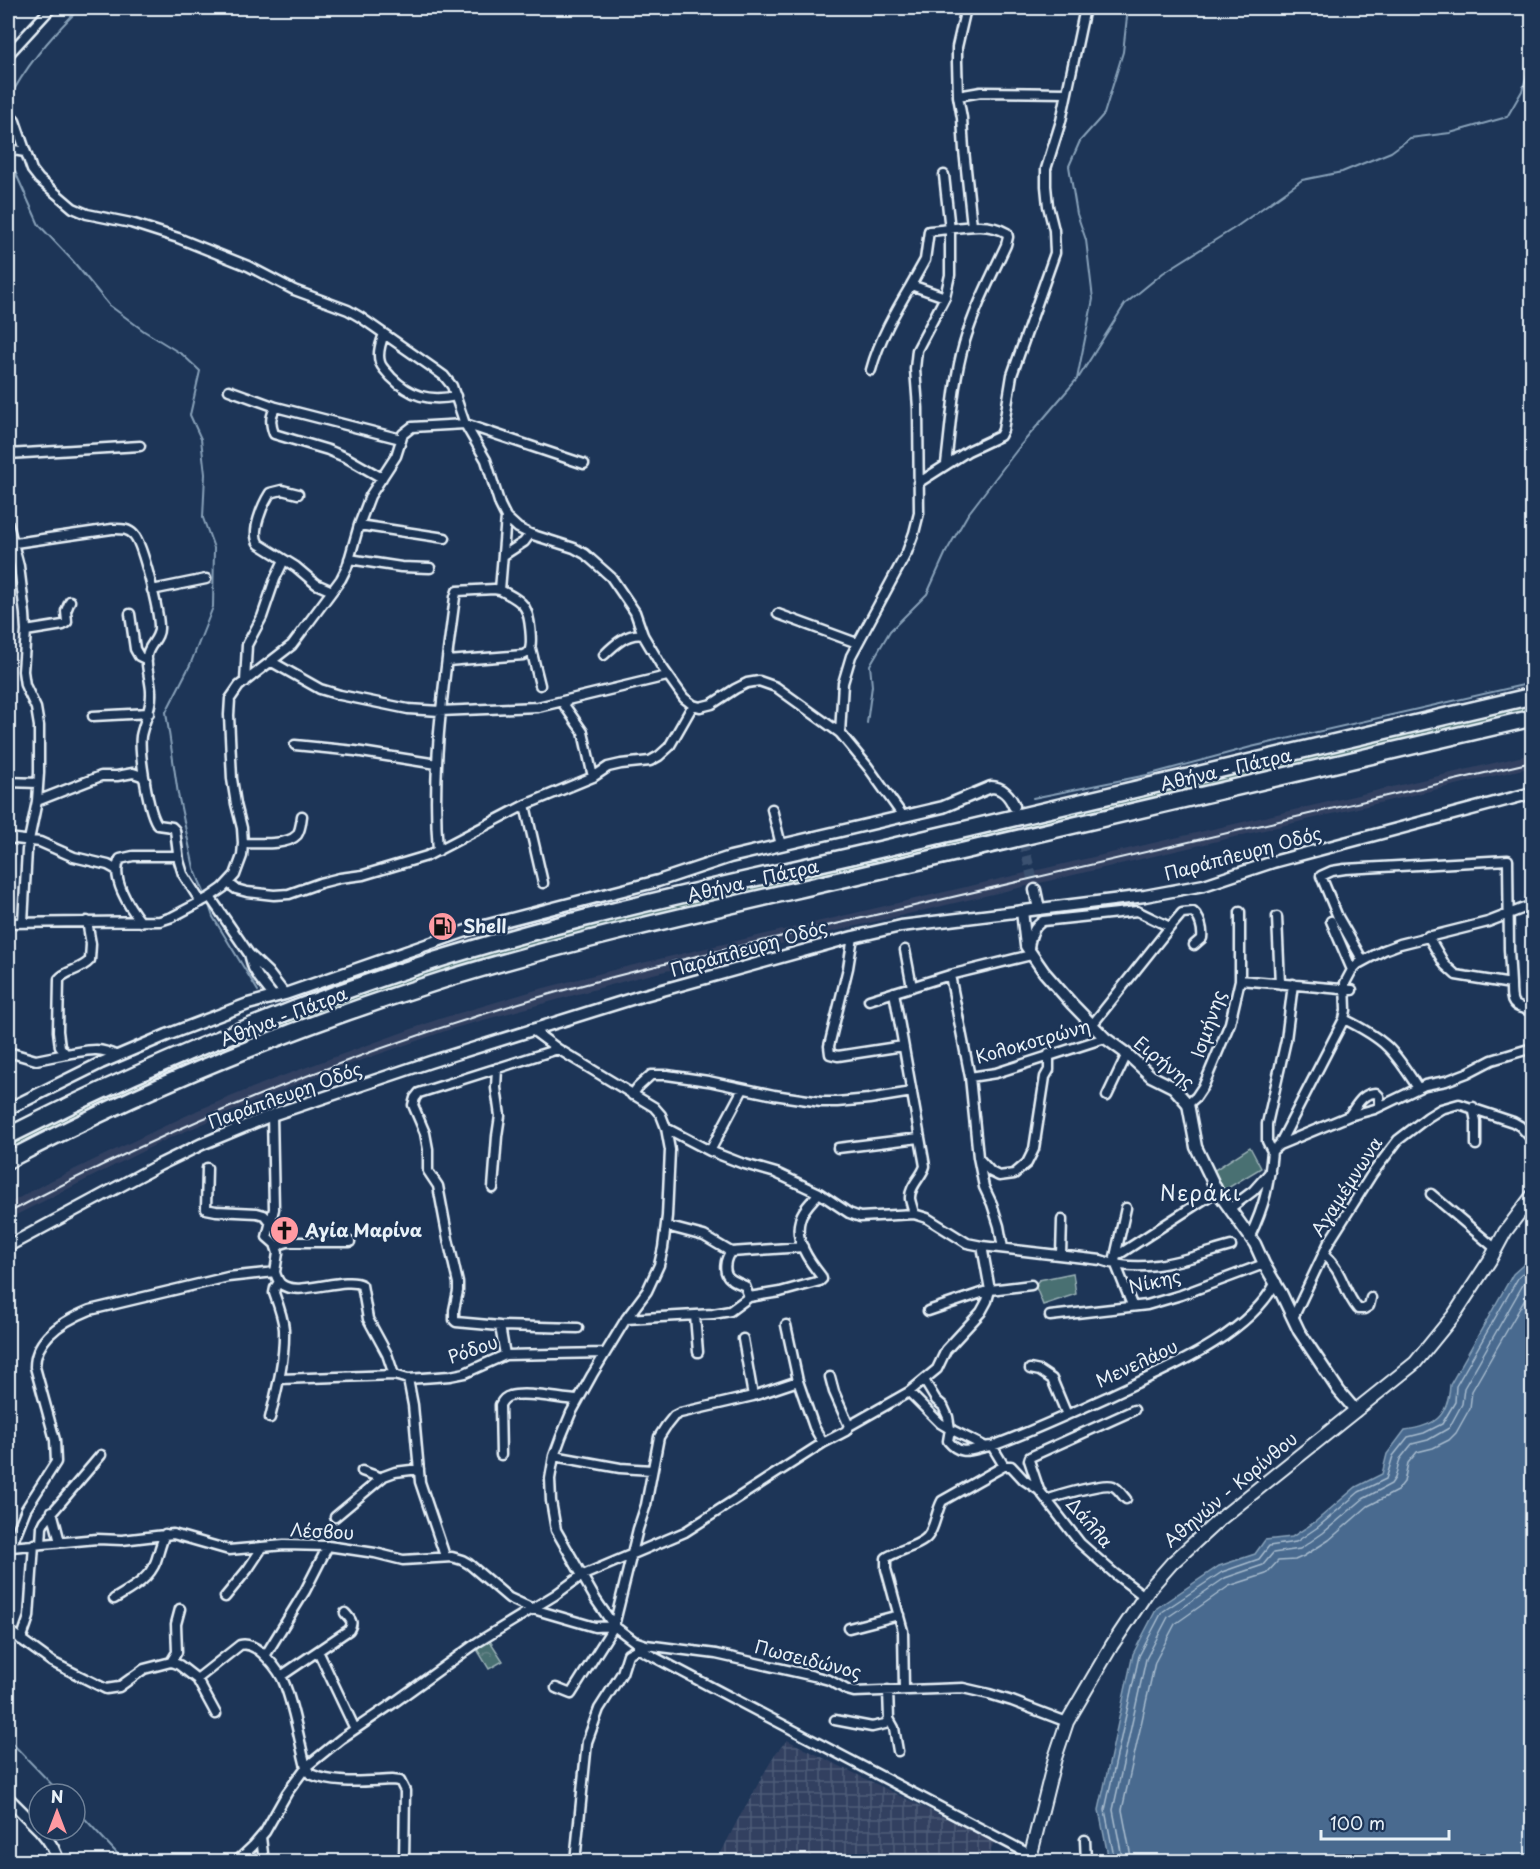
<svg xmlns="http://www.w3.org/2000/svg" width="1540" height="1869" font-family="'Playpen Sans',sans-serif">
<defs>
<pattern id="industrial-grid" width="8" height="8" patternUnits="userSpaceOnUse" patternTransform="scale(1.5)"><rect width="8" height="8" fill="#304061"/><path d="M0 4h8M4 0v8" fill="none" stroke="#4e5c78"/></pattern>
<pattern id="forest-crowns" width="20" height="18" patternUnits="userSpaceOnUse" patternTransform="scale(1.5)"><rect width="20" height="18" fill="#4a6f72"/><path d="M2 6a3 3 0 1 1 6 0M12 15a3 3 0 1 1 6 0" fill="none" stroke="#648487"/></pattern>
</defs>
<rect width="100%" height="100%" fill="#1d3557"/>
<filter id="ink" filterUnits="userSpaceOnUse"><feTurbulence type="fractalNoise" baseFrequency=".0167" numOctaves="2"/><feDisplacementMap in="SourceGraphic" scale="12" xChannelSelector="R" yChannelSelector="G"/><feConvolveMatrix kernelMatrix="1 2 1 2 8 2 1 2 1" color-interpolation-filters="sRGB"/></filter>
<g filter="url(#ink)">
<path fill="#304061" d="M1532 754V767L636 978 451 1029 319 1075 167 1139 8 1219V1204L44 1184 198 1110 274 1079 439 1019 536 990 621 968Z"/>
<path fill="url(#industrial-grid)" d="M787 1740 994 1842 987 1861H717L736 1823 775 1754Z"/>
<path fill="#4a6f72" stroke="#99b0b5" stroke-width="1.5" d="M1532 705V710L669 912 462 966 361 1000 221 1053 124 1094 8 1151V1146L26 1136C165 1068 309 1008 458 963 606 918 759 886 910 851 1117 802 1325 754 1532 705Z
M1250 1147 1261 1168 1223 1191 1213 1171Z
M1073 1273 1076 1294 1043 1305 1035 1285 1039 1280Z"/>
<path fill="url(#forest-crowns)" stroke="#99b0b5" stroke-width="1.5" d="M488 1638 503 1661 489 1669 475 1646Z"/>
<path fill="#486b8f" stroke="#88a1b9" stroke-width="1.5" d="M1532 1257V1861H1109L1099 1810 1133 1654 1157 1608 1219 1566 1255 1554 1265 1540 1292 1537 1315 1522 1356 1487 1382 1474 1387 1454 1405 1430C1435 1426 1448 1417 1450 1385L1513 1274Z"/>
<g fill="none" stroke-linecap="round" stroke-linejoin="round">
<path stroke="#a8bbce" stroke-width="1.5" d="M1115 1862 1105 1810 1139 1656 1162 1612 1222 1572 1259 1559 1269 1546 1296 1542 1318 1527 1359 1492 1386 1479 1393 1456 1408 1437 1424 1433 1442 1424 1455 1402 1456 1386 1518 1278 1532 1265
M1123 1862 1113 1810 1146 1659 1168 1617 1225 1578 1263 1565 1273 1553 1300 1549 1323 1533 1363 1499 1391 1484 1395 1478 1400 1459 1412 1444 1428 1440 1449 1428 1462 1404 1464 1388 1524 1283 1532 1275
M1132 1862 1122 1810 1155 1662 1175 1624 1229 1586 1266 1574 1278 1561 1295 1560 1304 1556 1329 1540 1368 1506 1397 1491 1404 1482 1408 1463 1417 1452 1433 1448 1449 1440 1456 1433 1470 1408 1472 1391 1532 1287"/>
<path stroke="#88a1b9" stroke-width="2" d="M8 101C26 65 52 35 80 8
M8 156 39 225 72 260 109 305 144 331 183 355 200 371 190 415 201 439 205 474 203 518 214 548 213 607 190 665 166 712 178 794 194 868 206 897
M1079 377 1125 304 1163 273 1236 227 1302 180 1342 172 1359 165 1391 152 1410 138 1450 133 1507 117 1522 91 1532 59
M867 723 872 686 870 665 890 631 927 594 946 552 968 514 1020 446 1077 379 1093 299 1086 240 1077 214 1069 166 1080 141 1104 114 1123 52 1128 8
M1033 798 1147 775 1251 747 1532 683
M208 902 213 917 258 991
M8 1739 61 1794
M75 1808 125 1862"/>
<path stroke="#3b516f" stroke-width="10" stroke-dasharray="10 5" stroke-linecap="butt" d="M1016 812 1035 890"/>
<defs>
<path id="minor" d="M966 8 957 47V62L958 96 962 118 964 150 972 226
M8 55 51 8
M958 96 981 92 1067 93
M8 112 15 121 32 170 39 179 73 208 87 214 131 223 178 238 248 266 294 290 348 310 360 317 433 368 444 376 452 386 465 424 486 460 500 505 506 517 518 528 530 534 574 548 585 554 611 577 635 612 643 635 662 667 684 698 693 705 700 707 712 704 735 689 747 683 759 681 776 687 840 733 868 767 903 816
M8 149 25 152
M911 285 925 260 929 231C953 230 984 219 1007 233L1008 237 1006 245C991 277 974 310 964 344 953 382 951 424 946 464
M384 334C381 342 377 353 380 362 381 367 387 372 391 377 410 396 429 402 456 396
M871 370C879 340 895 312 911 285L945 297
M229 390 276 407
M8 454 140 446
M382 478 347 458 328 450 274 434C270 423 270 416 276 407L401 439
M918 483 968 451 1000 436 1003 430 1012 375 1055 253 1054 230 1048 206 1046 186V169L1061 121 1085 8
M298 494 282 490 270 493C263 504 250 533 259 544L296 567 316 584 332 591
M8 524 19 566 25 614 26 631 23 671 25 685 36 708 39 726V773L37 801 27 850 23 922
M359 525 445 538
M8 544 112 529C120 529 128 528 134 535 143 545 159 612 159 627 160 639 148 645 147 656 145 664 151 682 151 692 152 708 144 721 141 736 139 752 148 814 158 825L172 827 175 830 179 861 183 874 201 902
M504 555 524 542 530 534
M349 559 401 567 430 568
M152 590 206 579
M130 614 135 649 139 656 147 660
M778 614 857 643
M26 631 63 625 67 622 66 611 70 601
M531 649 540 685
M604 655C614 645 628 632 643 635
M447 661 523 655 529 652C533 644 530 616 525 608 521 600 508 594 500 590
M272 662 320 689 340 695 408 709 440 711 538 707 667 676
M245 682 247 645 262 617 275 579 284 560
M562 702 583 732 593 777
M93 716 149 713
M840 733 843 683 851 656 907 552 914 533 919 513 918 408 915 369 917 350 945 297 950 275V230L944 175
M295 745 355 751 437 764
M8 782 38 783
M37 801 101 776H117L133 773 142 776 145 780
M525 805 543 883
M772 809 781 845
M8 838 40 842 74 857 108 865 117 870
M243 843C257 843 287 846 297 835 301 829 301 822 302 816
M438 851C431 766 444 681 455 597L457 591 494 589 500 590 506 517
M228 883 236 889 247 892 274 895 289 894 320 883 340 878 363 875 427 856 525 805 593 777 608 767 621 764 650 761 659 756 669 747 693 705
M210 897 249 954 253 968 259 978 274 997
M1277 917 1280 984
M87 921 91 944 90 960C80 971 66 970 59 979L58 1031 60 1047 66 1054C87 1051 97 1046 117 1056
M1331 921 1352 970
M141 922C129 907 110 878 120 859L133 856H178
M8 923 160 921 172 917 210 897 223 888 235 875 242 856 243 843 242 828 236 804 232 779 229 715 230 699 239 686 292 645 341 579 347 567 359 525 370 496 396 456 403 434 412 427 465 424 584 464
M1428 936 1445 965 1456 975 1511 984C1511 1004 1511 1006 1532 1011
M853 937 848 968 829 1046 830 1054 838 1056 903 1046
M1029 947C1031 936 1033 927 1043 921L1137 911 1170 927 1182 913 1193 912C1200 918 1203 929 1202 938L1194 945
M905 950 912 987
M249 954 268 972 285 994
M1363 961 1338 917 1321 876 1332 871 1345 869 1508 860 1509 949 1511 984
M950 975 970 1077 978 1157 984 1187 992 1204 999 1226 1003 1248
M1240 980 1352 990
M894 992 925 1166C922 1177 909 1186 910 1199 911 1204 913 1209 914 1214
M869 1000 950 975 1031 955
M1344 1019C1386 1040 1393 1049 1418 1088
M1092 1025 1170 927
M531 1029 558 1049 654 1107 661 1115 666 1128 670 1150 667 1216 663 1248 659 1265 647 1291 626 1319 592 1375 571 1413 561 1437 554 1456 550 1479 551 1501 556 1530 596 1600 614 1626 634 1641 646 1645 716 1654 814 1676 829 1680 847 1690 854 1692 963 1688 989 1694 1012 1701 1067 1722
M558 1049 419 1093 415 1098 413 1105 425 1133 428 1149V1171L438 1186 448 1239 458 1283V1291L454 1310V1320L456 1322 500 1326 578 1328
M8 1052 36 1060 66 1054
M970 1077 996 1073 1105 1038
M632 1095 638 1087 651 1075H667L708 1081 774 1095 821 1102H837L869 1099 912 1092
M1107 1096 1127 1054
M1188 1104 1196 1097 1204 1085 1230 1023 1240 980V912
M1473 1107 1476 1122V1145
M272 1115 274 1209 267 1237 275 1244 278 1253 275 1272
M1349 1116C1357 1105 1362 1093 1376 1093L1379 1096 1380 1106
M666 1128 710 1151 741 1163 776 1173 819 1193 849 1213 860 1217 914 1214 927 1218 967 1243 982 1246 1101 1260C1145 1276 1188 1258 1231 1246
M1279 1145 1349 1116 1375 1109 1425 1085 1446 1081 1467 1073 1492 1060 1532 1048
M838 1148 919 1138
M710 1151 743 1089
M1272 1151 1267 1141V1124L1286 1040 1293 984
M980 1160 991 1172 999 1176 1014 1174 1027 1163 1034 1149 1045 1077 1049 1070V1054
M207 1168 206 1209 216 1211 257 1213 264 1215 270 1222
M493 1188 497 1136 500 1116 496 1088 497 1068
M1431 1194 1496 1249
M1126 1208 1115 1257 1116 1265 1132 1305
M1229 1209 1253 1191 1270 1172
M666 1226 704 1236 731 1252 803 1247
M1250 1236C1265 1205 1269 1185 1272 1151L1279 1145 1344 1019 1346 1010 1345 983 1352 970 1358 964 1384 950 1400 944 1488 922 1532 905
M277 1248 281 1244 288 1242H350
M731 1252C725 1258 722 1273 731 1279 735 1282 741 1284 745 1286L749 1297
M1323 1254C1344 1272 1342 1289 1358 1309H1364L1369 1306 1371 1298
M1061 1255 1062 1220
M1115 1257 1217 1191
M275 1272C276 1276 278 1281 281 1284 297 1298 345 1275 362 1285L368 1319 387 1354 394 1375
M928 1311 990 1290 1031 1285
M695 1316 698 1352
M1050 1316 1147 1305 1181 1295 1264 1264
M1293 1318 1329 1242 1372 1174 1398 1140 1428 1117 1441 1109 1459 1104 1513 1122 1520 1126 1532 1139
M626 1319 713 1314 730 1311 749 1297 780 1292 820 1281 822 1279 821 1276C809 1261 794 1240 800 1220 802 1210 812 1201 819 1193
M786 1325 798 1381 814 1427 823 1443 846 1431 849 1426 834 1392 830 1377
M500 1326 505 1355
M743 1339 753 1396
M1030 1369 1040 1371 1052 1379 1067 1415
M280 1379 394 1375 408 1379 450 1376 465 1373 505 1355 605 1353
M408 1379 413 1405 420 1482 445 1556
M924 1380 936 1400 943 1406 948 1417 950 1429 984 1446
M909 1392 940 1423 950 1429 948 1441C963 1459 974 1447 992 1446 1031 1432 1069 1414 1107 1397 1161 1371 1247 1338 1276 1282
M1134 1410 1030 1457 1029 1460 1039 1490 1080 1543 1115 1574 1144 1596
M270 1418C277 1389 285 1359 284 1329 283 1317 278 1304 274 1293L275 1288 279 1282
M849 1426 909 1392 937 1369 946 1350 981 1312 987 1301 990 1290 982 1246
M992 1446 1004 1466
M501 1455 500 1405C502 1401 505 1397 510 1396 525 1391 560 1399 577 1400
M554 1456 620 1468 652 1470
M362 1471 382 1478
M1047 1500C1057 1496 1104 1482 1113 1486 1118 1488 1122 1495 1126 1499
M52 1511 60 1542
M335 1517 384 1476 395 1472 419 1469
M41 1544 42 1527 45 1521 101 1455
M11 1547 97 1539 122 1540 173 1534 229 1550 284 1545 328 1546 375 1553 403 1560 452 1557 462 1560 469 1564 509 1598 533 1609 595 1627 614 1626
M8 1554 26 1509 56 1462 55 1440 35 1367C35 1337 65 1320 90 1310L228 1277 275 1272
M225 1597 248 1569 262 1548
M114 1599C130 1589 149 1580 156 1561 159 1552 161 1543 165 1534
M849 1628 899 1615
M8 1630 52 1662 106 1689 119 1687 144 1669 171 1662 179 1665 197 1679
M21 1640 29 1617 34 1544
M637 1648 1031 1855
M318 1651 355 1729
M265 1656 305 1591 328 1546
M171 1662 177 1652 176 1624 180 1609
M281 1676 349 1630C354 1622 351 1620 345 1613
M556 1688 571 1694 614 1626 638 1529 646 1505 659 1437 666 1426 674 1416 680 1413 753 1396 798 1381
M904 1689 903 1631 886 1569V1558C897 1550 921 1546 928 1536 935 1527 936 1512 942 1501L1004 1466H1011L1024 1480 1039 1490
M216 1714 197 1679 240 1645C257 1640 280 1671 285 1685 295 1712 299 1740 306 1767L310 1774C336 1785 365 1781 392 1780L400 1781 405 1791 404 1862
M889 1719 894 1728 898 1751
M835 1720 872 1727 885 1724 889 1719 888 1690
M261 1837 264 1862
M1085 1840 1086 1862
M236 1862 253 1846 265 1832 287 1793 306 1767 342 1738 392 1704 478 1642 555 1595 581 1576 685 1532 823 1443
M575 1862 587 1742 599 1709 622 1673 628 1654 643 1646"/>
<path id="tertiary" d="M1035 890 1039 909
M1022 911 1026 946 1044 972 1072 1004 1105 1038 1127 1054 1151 1076 1173 1087 1188 1104 1196 1147 1217 1191 1255 1244 1264 1264 1281 1293 1299 1331 1339 1391 1356 1411
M8 1109 101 1063 167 1035 248 1004 285 994 469 930 658 881 730 857 943 807 991 787C1002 787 1010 796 1014 806
M8 1798 39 1829
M40 1830C48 1839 56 1850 58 1862"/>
<path id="secondary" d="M8 1246 159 1165 202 1144 272 1115 430 1062 641 996 853 937 901 926 1145 896 1204 885 1273 862 1532 793"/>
<path id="primary" d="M1029 1862 1055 1758 1067 1722 1112 1645 1150 1588 1172 1563 1219 1520 1415 1363 1454 1315 1490 1260 1505 1232 1532 1196"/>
<path id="motorway" d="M8 1136C145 1066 289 1007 436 960 583 914 736 883 886 848 1102 797 1317 746 1532 696
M8 1160C146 1087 294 1027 443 980 586 936 733 905 878 871 1096 820 1314 769 1532 718"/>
</defs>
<use href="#minor" stroke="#e8f1f8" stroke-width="13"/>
<use href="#tertiary" stroke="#e8f1f8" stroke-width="15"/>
<use href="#secondary" stroke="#e8f1f8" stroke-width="15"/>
<use href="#primary" stroke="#e8f1f8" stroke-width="16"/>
<use href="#motorway" stroke="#e8f1f8" stroke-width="20"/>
<use href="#minor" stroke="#1d3557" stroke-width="8"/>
<use href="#tertiary" stroke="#1d3557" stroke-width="10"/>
<use href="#secondary" stroke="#1d3557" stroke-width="10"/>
<use href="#primary" stroke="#1d3557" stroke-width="12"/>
<use href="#motorway" stroke="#1d3557" stroke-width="15"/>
<path stroke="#e8f1f8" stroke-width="2" d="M8 1213C167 1128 330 1061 503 1008 643 965 788 936 931 902 1132 856 1332 809 1532 762"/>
</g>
</g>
<defs>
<symbol id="fuel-disc" viewBox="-11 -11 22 22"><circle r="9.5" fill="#ff9aa2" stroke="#1d3557"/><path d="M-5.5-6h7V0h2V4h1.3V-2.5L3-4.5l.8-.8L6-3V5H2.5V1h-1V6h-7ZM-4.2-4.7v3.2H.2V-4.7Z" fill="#111"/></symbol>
<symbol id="church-disc" viewBox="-11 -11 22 22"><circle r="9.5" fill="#ff9aa2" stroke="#1d3557"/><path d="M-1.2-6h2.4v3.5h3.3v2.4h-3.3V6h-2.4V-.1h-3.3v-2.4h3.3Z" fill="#111"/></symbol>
</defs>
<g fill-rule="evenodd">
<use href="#fuel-disc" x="426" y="910" width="33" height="33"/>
<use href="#church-disc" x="268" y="1214" width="33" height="33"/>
</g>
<g text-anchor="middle" stroke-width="5" stroke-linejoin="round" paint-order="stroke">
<g font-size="18" fill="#e8f1f8" stroke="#1d3557">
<text transform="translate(1226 770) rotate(-13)" y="6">Αθήνα - Πάτρα</text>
<text transform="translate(1243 854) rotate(-15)" y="6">Παράπλευρη Οδός</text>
<text transform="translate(753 881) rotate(-13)" y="6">Αθήνα - Πάτρα</text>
<text transform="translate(749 949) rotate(-16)" y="6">Παράπλευρη Οδός</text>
<text transform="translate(284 1017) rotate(-21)" y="6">Αθήνα - Πάτρα</text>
<text transform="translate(1209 1024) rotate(-71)" y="6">Ισμήνης</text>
<text transform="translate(1033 1042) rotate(-16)" y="6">Κολοκοτρώνη</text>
<text transform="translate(1164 1063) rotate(39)" y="6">Ειρήνης</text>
<text transform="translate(285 1096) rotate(-20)" y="6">Παράπλευρη Οδός</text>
<text transform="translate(1347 1187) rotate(-57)" y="6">Αγαμέμνωνα</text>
<text transform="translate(1155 1282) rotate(-13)" y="6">Νίκης</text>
<text transform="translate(473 1350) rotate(-19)" y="6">Ρόδου</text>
<text transform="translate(1137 1364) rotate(-25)" y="6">Μενελάου</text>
<text transform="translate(1231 1490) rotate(-40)" y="6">Αθηνών - Κορίνθου</text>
<text transform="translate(1089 1523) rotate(49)" y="6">Δάλλα</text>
<text transform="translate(322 1532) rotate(3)" y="6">Λέσβου</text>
<text transform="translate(808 1660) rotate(14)" y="6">Πωσειδώνος</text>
</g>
<g font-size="18" font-weight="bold" fill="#e8f1f8" stroke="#1d3557" text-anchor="start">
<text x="463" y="933">Shell</text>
<text x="305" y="1237">Αγία Μαρίνα</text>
</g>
<g font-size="21" letter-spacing="1.5" fill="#e8f1f8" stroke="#1d3557">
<text x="1201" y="1201">Νεράκι</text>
</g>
</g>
<rect width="1540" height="1869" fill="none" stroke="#1d3557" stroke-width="30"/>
<rect x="15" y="15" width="1510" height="1839" fill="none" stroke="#e8f1f8" stroke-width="2" filter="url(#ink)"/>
<g transform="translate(57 1812)"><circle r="28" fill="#1d3557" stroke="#6e8097" stroke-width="1.5"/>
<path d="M0-4.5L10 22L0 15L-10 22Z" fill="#ff9aa2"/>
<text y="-9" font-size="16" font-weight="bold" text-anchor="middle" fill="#e8f1f8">N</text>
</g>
<path d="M1321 1830v9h128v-9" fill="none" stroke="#e8f1f8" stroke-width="3"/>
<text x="1330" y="1830" font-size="18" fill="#e8f1f8" stroke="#1d3557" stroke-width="4.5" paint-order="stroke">100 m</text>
</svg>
